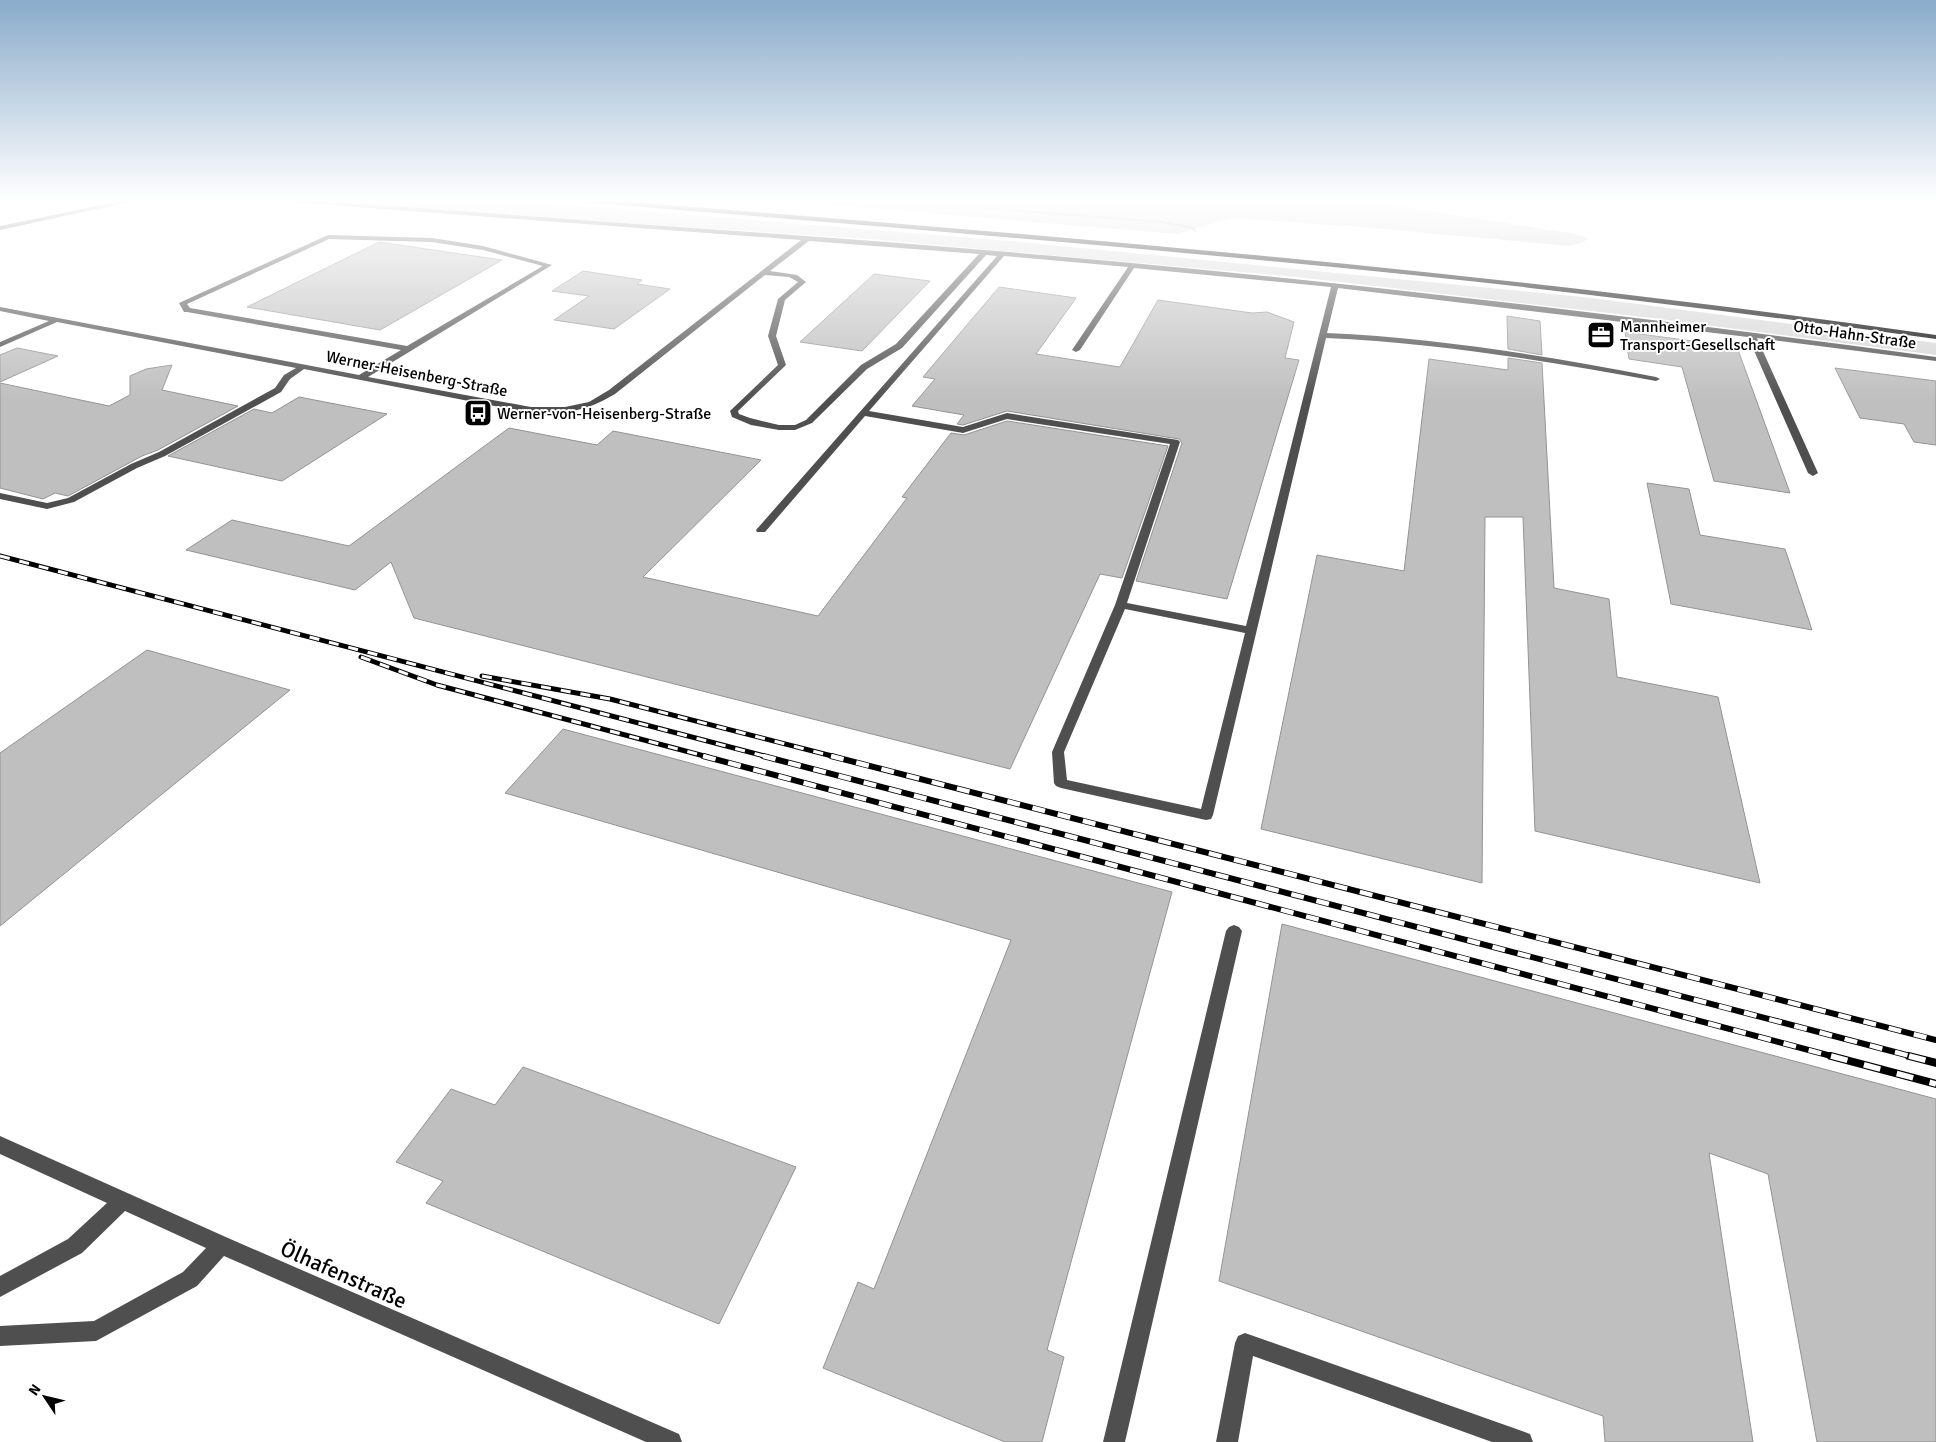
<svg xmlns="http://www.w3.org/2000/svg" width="1936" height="1442" font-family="Signika,sans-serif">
<rect width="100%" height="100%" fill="#fff"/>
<path fill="#d6d6d6" d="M308 199H497L1010 241 1592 298 1936 343V355L1652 318 1297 277 870 239 502 215Z
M762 199H1368L1427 211 1576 234 1587 238 1584 242 1569 246 1373 228 1234 218C1214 221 1196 230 1177 234Z"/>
<path fill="#bfbfbf" stroke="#939393" d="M379 242 502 260 380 330 247 307Z
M583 271 642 280 637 284 670 289 614 329 554 320 589 296 552 291Z
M874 274 930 281 862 351 800 342Z
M999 287 1076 298 1036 354 1120 367 1158 300 1252 313 1267 312 1294 322 1285 358 1299 360 1227 599 1136 581 1182 443 1179 439 1007 411 963 425 957 424 964 415 912 406 935 379 923 377Z
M1507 316 1540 321 1542 355 1508 349Z
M1625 332 1737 347 1790 493 1714 481 1682 367 1629 359Z
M17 348 58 356 0 382V355Z
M1508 358 1542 363 1554 588 1609 599 1617 677 1718 697 1760 883 1535 831 1523 517H1485L1482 883 1261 829 1317 555 1404 571 1429 359 1508 370Z
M172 365 162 390 238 406 158 450 142 456 68 496 55 493 43 499 0 488V383L109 406 130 395V376L146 369Z
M1835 368 1936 381V445L1914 442 1904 424 1860 418Z
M299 397 387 414 282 481 168 456 254 409 272 413Z
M1007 421 1168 446 1122 578 1100 574 1010 769 414 618 391 562 355 590 186 550 232 520 349 546 509 428 597 445 613 431 761 460 643 577 818 616 907 498 902 497 951 433 964 435Z
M1647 483 1689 489 1700 535 1785 549 1812 630 1671 604Z
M147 650 290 690 0 926V753Z
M563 729 1172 892 1047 1350 1064 1357 1042 1442H1005L823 1368 858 1282 874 1289 1011 940 505 793Z
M1282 924 1936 1099V1442H1817L1768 1174 1709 1153 1753 1442H1605L1603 1416 1219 1281Z
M523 1067 796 1167 719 1324 426 1203 443 1181 396 1162 451 1089 495 1105Z"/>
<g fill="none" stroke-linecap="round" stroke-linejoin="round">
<path stroke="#717171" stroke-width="2" stroke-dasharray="0.5 1" stroke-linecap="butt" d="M869 199 1162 222 1193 228 1196 233"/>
<path fill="#4f4f4f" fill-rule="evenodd" d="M131 199H143L0 230V226Z
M273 199H299C577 221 855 237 1132 263 1401 288 1669 321 1936 357V361L1757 338 1818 473 1813 476 1808 473 1748 337 1338 288 1327 333C1438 338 1547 356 1656 377L1660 379 1656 381C1547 361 1437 343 1326 338L1213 815 1211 819 1206 820 1061 788 1056 786 1054 783 1052 752 1115 605 1170 444 1007 419 963 433 865 416 765 532H757L756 530 997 256 986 255 902 348 867 369 812 423 795 430H779L751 425 732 417 730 411 778 365 768 336 778 299 798 282 789 277 765 275 615 394C583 413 567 413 531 413L304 369 290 379 281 392 165 456 137 468 74 502 47 509 0 499V493L47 503 68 498 131 464 159 452 275 388 284 375 296 368 57 322 0 347V342L49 321 0 311V307L359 375 401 350 187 312H184L179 303 328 235 432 238 483 246 552 265 368 377 531 407H565L589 402 609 390 801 240 276 201ZM329 239 432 242 483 250 543 266 407 346 190 308 187 304ZM809 241 979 254 896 344 861 365 806 420 795 425H779L750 418 739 414 738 411 786 365 776 336 785 300 806 282 797 275 770 271ZM1004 256 1128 267 1072 350 1076 352 1080 350 1134 268 1331 287 1246 626 1127 603 1180 442 1178 440 1007 413 963 427 869 411ZM1125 609 1245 633 1201 809 1067 780 1064 752Z
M1234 925 1239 927 1242 931 1125 1442H1103L1226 931 1229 927Z
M0 1136 228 1238 679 1434 682 1442H646L224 1256 197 1286 96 1341 0 1346V1326L94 1321 183 1272 206 1248 125 1211 82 1253 0 1297V1276L68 1239 107 1203 0 1154Z
M1245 1333 1522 1431 1530 1434 1533 1442H1492L1253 1356 1238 1442H1216L1235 1343 1238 1336Z"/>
<path fill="#000" fill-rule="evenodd" d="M566 199H592C869 221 1147 243 1424 272 1595 290 1766 311 1936 335V339C1765 316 1594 294 1422 276 1138 247 854 224 569 201Z"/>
<defs>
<path id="rail-far2" d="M0 556 768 757
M361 657 437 685 708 757
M482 676 610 699 836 757"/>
<path id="rail-far1" d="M703 756 1835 1057
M763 756 1914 1057
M831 756 1936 1040"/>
<path id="rail" d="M1831 1056 1936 1084
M1909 1056 1936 1063"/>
</defs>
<use href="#rail-far2" stroke="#000" stroke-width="5"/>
<use href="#rail-far1" stroke="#000" stroke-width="6"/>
<use href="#rail" stroke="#000" stroke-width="8"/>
<use href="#rail-far2" stroke="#fff" stroke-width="3" stroke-dasharray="10" stroke-linecap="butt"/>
<use href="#rail-far1" stroke="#fff" stroke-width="4.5" stroke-dasharray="13" stroke-linecap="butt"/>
<use href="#rail" stroke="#fff" stroke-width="5.5" stroke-dasharray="17" stroke-linecap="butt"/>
</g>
<linearGradient id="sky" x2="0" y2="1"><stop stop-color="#8aabca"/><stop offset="0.5" stop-color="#fff"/><stop offset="1" stop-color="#fff" stop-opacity="0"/></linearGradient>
<rect width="1936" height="401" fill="url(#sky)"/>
<defs>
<symbol id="office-square" viewBox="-11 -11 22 22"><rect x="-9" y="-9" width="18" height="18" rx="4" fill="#000" stroke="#fff"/><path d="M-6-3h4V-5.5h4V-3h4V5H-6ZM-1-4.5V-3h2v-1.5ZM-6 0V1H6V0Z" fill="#fff"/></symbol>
<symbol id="bus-square" viewBox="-11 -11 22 22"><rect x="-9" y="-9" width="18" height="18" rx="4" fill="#000" stroke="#fff"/><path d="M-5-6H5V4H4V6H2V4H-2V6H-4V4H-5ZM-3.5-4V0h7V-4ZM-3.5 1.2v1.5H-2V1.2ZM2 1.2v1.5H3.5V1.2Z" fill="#fff"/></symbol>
</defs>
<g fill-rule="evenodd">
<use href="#office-square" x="1585" y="319" width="32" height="32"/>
<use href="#bus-square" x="462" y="397" width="32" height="32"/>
</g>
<g text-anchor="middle" stroke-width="4" stroke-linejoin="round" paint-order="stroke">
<g font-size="16" fill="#000" stroke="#fff" text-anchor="start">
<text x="1620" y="332">Mannheimer<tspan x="1620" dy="18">Transport-Gesellschaft</tspan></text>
<text x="497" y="419">Werner-von-Heisenberg-Straße</text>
</g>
<g font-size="16" fill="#000" stroke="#fff">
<text transform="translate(1855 334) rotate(8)" y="6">Otto-Hahn-Straße</text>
<text transform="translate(417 373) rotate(11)" y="6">Werner-Heisenberg-Straße</text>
</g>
<g font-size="22" fill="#000" stroke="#fff">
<text transform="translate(344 1274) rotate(24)" y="8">Ölhafenstraße</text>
</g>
</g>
<g transform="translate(45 1397) rotate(305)" stroke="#ffffff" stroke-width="4" paint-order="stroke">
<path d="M0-4L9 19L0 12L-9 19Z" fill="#000000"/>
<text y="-8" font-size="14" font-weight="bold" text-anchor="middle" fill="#000000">N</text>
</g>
</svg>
